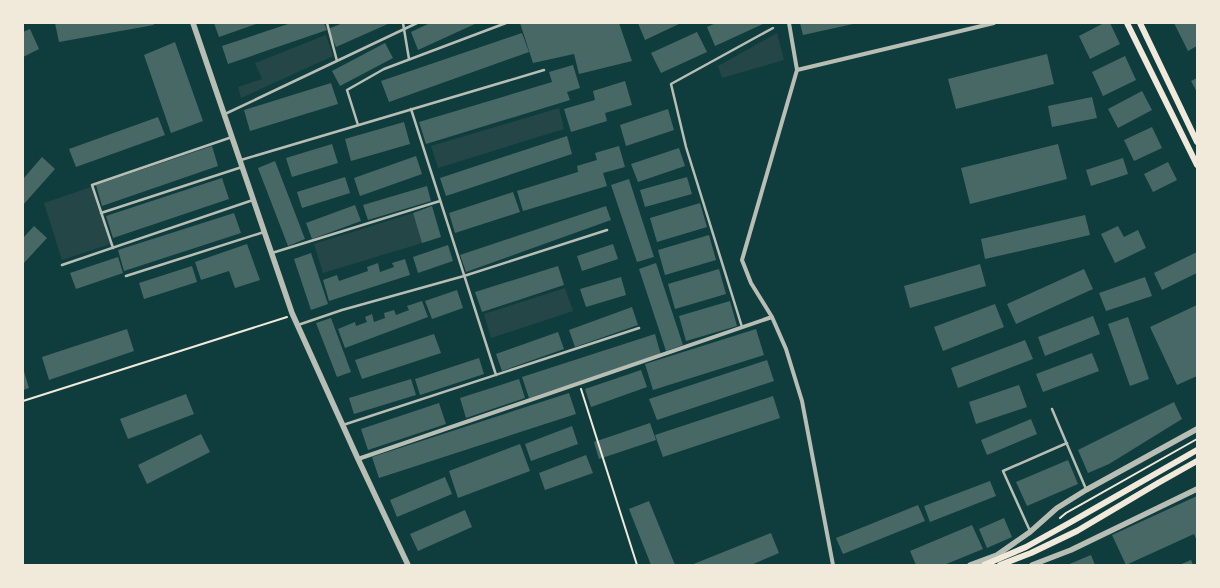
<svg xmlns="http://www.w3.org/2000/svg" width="1220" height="588" viewBox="0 0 1220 588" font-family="'Golos Text',sans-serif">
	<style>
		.green { fill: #244646 }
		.building { fill: #486865 }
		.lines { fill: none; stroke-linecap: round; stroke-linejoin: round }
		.path { stroke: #f1e9da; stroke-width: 2 }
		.service { stroke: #b8beb3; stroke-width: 2.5 }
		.minor { stroke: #b8beb3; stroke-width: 4 }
		.tertiary { stroke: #b8beb3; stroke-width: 5.5 }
		.secondary { stroke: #f1e9da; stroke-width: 6 }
	</style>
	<rect width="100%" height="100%" fill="#0f3d3e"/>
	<path class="green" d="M777 33 784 60 722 78 718 66Z
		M326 35 333 56 241 98 238 87 262 79 255 63Z
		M559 108 564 129 438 168 431 146Z
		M91 187 110 244 62 260 44 203Z
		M413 213 422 243 323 273 314 244Z
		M565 288 573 311 491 338 484 314Z"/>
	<path class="building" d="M55 23H153L154 25 59 42Z
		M214 23H259L219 37Z
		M291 23H324L327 30 228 64 222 46Z
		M343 23H390L336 47 328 29Z
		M430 23H477L418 50 411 32Z
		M520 23H619L632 61 579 74 574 54 533 63Z
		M638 23H681L645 40Z
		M716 23H765L715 46 707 27Z
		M800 23H853V24L803 35Z
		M1104 23H1110L1120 44 1090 59 1079 36Z
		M1174 23H1197V46L1188 51Z
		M30 29 39 49 23 57V32Z
		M697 32 707 52 661 73 651 53Z
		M522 33 529 52 389 102 381 81Z
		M175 42 203 121 171 133 144 55Z
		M385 43 393 58 340 86 332 71Z
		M1047 54 1054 84 956 109 948 79Z
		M1125 56 1136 80 1103 96 1092 72Z
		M573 65 580 88 567 92 570 100 426 144 419 122 552 82 549 72Z
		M1197 78V92L1191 81Z
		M625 81 632 105 605 113 607 121 571 132 564 109 595 100 593 91Z
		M331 83 338 104 250 131 244 110Z
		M1142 91 1152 110 1118 128 1108 109Z
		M1092 97 1097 118 1052 127 1048 106Z
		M668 109 674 130 626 146 620 125Z
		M158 117 165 135 76 167 69 149Z
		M404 122 410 144 351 161 345 139Z
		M1152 127 1162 148 1134 161 1124 140Z
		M567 136 572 154 446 196 440 178Z
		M332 144 338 163 292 177 286 158Z
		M1058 144 1067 179 970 204 961 168Z
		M212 146 218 166 102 206 96 185Z
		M619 146 625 167 603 173 607 186 523 211 517 191 578 172 577 166 597 160 595 153Z
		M679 148 685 166 638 182 631 164Z
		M416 156 422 174 360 196 354 178Z
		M42 157 55 169 23 205V179Z
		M1123 158 1128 174 1091 186 1086 170Z
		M275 161 305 239 288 246 258 168Z
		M1168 162 1177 180 1153 192 1144 174Z
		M345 177 350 193 302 208 297 192Z
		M687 177 692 194 645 207 640 190Z
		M222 178 229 199 113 238 106 216Z
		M629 179 654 257 637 262 611 185Z
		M427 186 431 201 368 220 363 205Z
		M513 192 520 212 455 233 449 213Z
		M700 203 707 227 657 242 650 218Z
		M355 205 361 221 312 239 306 223Z
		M432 206 441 237 422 243 413 213Z
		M606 206 611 220 466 272 460 255Z
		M234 213 241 233 124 271 118 250Z
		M1085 215 1090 235 985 259 981 239Z
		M34 226 47 238 23 264V238Z
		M1118 226 1124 237 1138 230 1146 248 1115 263 1101 234Z
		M709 235 716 260 665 275 658 250Z
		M247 244 260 280 235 288 229 271 201 280 195 262Z
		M613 244 618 259 582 271 577 256Z
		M448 245 453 261 418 273 413 257Z
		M1197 252V273L1162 290 1154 273Z
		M311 253 328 304 311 310 294 259Z
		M118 257 123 273 76 289 70 273Z
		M405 259 410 275 329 301 323 280 337 275 339 281 368 271 367 267 378 263 380 272 394 267 392 263Z
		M656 263 683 345 666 351 639 269Z
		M980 264 986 286 910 308 904 286Z
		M192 266 197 282 144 299 139 283Z
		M558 266 564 285 482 312 475 292Z
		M719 269 726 294 675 309 668 284Z
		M1084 269 1093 289 1016 324 1007 304Z
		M621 277 626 295 586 307 580 289Z
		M1145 277 1152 296 1106 311 1099 293Z
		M457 290 463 308 432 319 425 301Z
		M422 301 428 317 345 348 338 329 355 322 356 326 367 322 365 317 372 314 374 322 385 318 384 313 394 310 396 315 409 310 407 306Z
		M730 301 737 326 686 341 679 316Z
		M995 304 1004 327 943 351 934 327Z
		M1197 305V376L1177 385 1150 327Z
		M632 307 638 325 575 347 569 330Z
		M1093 316 1100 334 1045 356 1038 337Z
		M1128 317 1149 379 1130 386 1108 324Z
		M331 318 351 372 337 377 316 323Z
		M127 329 134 351 49 380 42 357Z
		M756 329 764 355 653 390 645 364Z
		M558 332 564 349 502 371 496 354Z
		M434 334 441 353 362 379 355 360Z
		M655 334 661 355 529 398 522 377Z
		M1025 340 1033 359 958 388 951 368Z
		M1092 353 1099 371 1043 392 1036 374Z
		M479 358 484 374 420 395 415 379Z
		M767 360 774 381 657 420 649 399Z
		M23 368 29 388 23 390Z
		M641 370 647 387 591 407 585 389Z
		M411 379 416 395 354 414 349 398Z
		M519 379 525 398 466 418 460 398Z
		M1019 385 1027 407 976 424 969 402Z
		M569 393 576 414 379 478 372 457Z
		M186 394 194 414 128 439 120 419Z
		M773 396 780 418 663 457 655 435Z
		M1174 402 1182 419 1109 464 1088 473 1078 450Z
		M439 403 446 424 368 450 361 429Z
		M1031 419 1037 434 987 455 981 440Z
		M650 423 656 440 599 459 594 442Z
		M572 426 578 444 531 461 525 444Z
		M201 434 210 452 147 484 138 465Z
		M520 444 530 471 458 498 449 471Z
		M586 455 593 473 545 490 539 473Z
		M1068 460 1078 484 1027 506 1016 482Z
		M445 477 452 494 397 517 390 500Z
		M990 481 996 496 930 522 924 506Z
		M1197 496V541L1194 534 1126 565 1112 535Z
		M649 501 675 565H651L629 509Z
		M918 505 925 521 843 554 836 538Z
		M465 510 472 527 418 551 410 534Z
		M1004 518 1012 537 987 548 979 529Z
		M972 525 983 549 944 565H916L910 551Z
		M771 533 779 553 751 565H691Z
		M1091 555 1095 565H1067Z
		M1191 560 1193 565H1179Z"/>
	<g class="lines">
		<path class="path" d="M581 389 637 565
			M23 401 287 317
			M1060 518 1066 513 1197 439"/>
		<path class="service" d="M327 23 337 61
			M403 23 409 59
			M411 109 496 375
			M225 114 417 23
			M358 125 347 90 384 69 506 23
			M241 160 544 70
			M101 213 242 167
			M113 248 92 185 232 137
			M272 253 440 201
			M62 265 253 200
			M126 276 264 232
			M298 325 342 310 464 276 607 230
			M742 327 686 147 671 84 773 28
			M1052 409 1086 489
			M343 425 639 328
			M1030 531 1003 471 1067 443"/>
		<path class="minor" d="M789 23 797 70
			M358 459 772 317
			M833 565 802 401 786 349 772 317 751 283 742 260 797 70 994 23"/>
		<path class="tertiary" d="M193 23 292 313 358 459 408 565
			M970 565 997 555 1030 532 1057 508 1086 490 1197 429
			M1032 565 1071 550 1197 489"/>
		<path class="secondary" d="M1127 23 1197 165
			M1140 23 1197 142
			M984 565 1026 547 1071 522 1197 450
			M1000 565 1031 553 1077 531 1158 483 1197 461"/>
	</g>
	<rect width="1220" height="588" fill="none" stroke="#f1e9da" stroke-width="48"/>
</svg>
